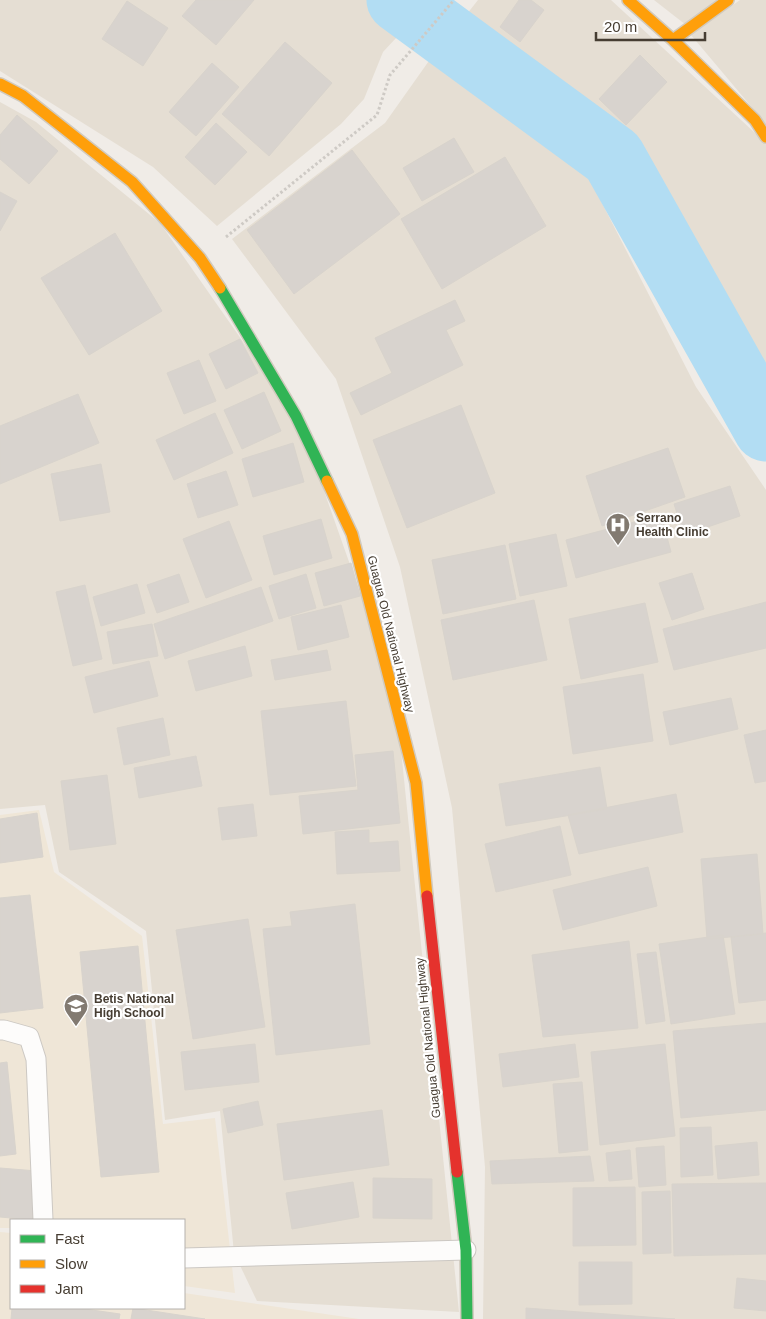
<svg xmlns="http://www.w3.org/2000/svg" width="766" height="1319" viewBox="0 0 766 1319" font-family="Helvetica,sans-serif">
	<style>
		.residential { fill: #e5ded3 }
		.education { fill: #efe6d7 }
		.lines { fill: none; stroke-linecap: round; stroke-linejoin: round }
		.river { stroke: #b2ddf3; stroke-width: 65 }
		.building { fill: #d8d3ce; stroke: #d8d3cc }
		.lane-casing { stroke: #ccc8c3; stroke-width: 21 }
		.fast-casing { stroke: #d1cabe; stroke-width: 14 }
		.slow-casing { stroke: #d1cabe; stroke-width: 14 }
		.jam-casing { stroke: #d1cabe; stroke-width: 14 }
		.path { stroke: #cecac5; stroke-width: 3; stroke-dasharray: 2.5 2.5; stroke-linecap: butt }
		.lane { stroke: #fdfcfb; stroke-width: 19 }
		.fast { stroke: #30b455; stroke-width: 11 }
		.slow { stroke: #ff9f0a; stroke-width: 11 }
		.jam { stroke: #e5322d; stroke-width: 11 }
		.labels { text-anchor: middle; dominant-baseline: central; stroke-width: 4.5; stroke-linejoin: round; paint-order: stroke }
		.poi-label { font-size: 12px; font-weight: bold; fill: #463d32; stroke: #fff; text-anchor: start }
		.street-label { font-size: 12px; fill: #463d32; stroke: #fff }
	</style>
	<rect width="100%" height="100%" fill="#f0ece7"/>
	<path class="residential" d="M0 0H379L410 23 383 52 364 99 341 124 217 226 153 167 0 71Z
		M478 0H611L766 143V405L620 161 459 24Z
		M654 0H718L686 25Z
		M740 0H766V124L691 35Z
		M431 58 579 158 696 387 766 490V1319H483L485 1167 452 808 400 567 336 379 232 239 385 123Z
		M0 102 36 122 160 223 300 423 395 692 459 1312 257 1301 234 1253 220 1111 165 1120 146 931 59 872 45 805 0 809Z"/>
	<path class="education" d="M39 810 54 872 142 936 163 1124 215 1118 235 1293 184 1286V1220H11V1228H0V815Z
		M0 1232 11 1233V1308H184V1293L359 1319H0Z"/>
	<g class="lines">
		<path class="river" d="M399 0 613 157 766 429"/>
	</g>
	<path class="building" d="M196 0H254L216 45 182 16Z
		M519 0H531L544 10 520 42 500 27Z
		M127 1 168 28 143 66 102 39Z
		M285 42 332 83 269 156 222 114Z
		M640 55 667 82 626 125 599 99Z
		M212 63 239 87 196 136 169 112Z
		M17 115 58 151 29 184 0 159V135Z
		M216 123 247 152 215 185 185 157Z
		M454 138 474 172 422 201 403 168Z
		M352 150 400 214 294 294 247 230Z
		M505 157 546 226 442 289 401 219Z
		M0 192 17 201 0 231Z
		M115 233 162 311 89 355 41 278Z
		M455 300 465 321 446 330 463 365 361 415 350 393 392 373 375 338Z
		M240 339 258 373 226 389 209 354Z
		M199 360 216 401 184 414 167 373Z
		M264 392 281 431 242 449 224 410Z
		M78 394 99 443 0 484V426Z
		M461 405 495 493 407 528 373 440Z
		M215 413 233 453 174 480 156 440Z
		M293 443 304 482 253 497 242 459Z
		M668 448 685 497 602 526 586 476Z
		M101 464 110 512 60 521 51 474Z
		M226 471 238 505 198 518 187 484Z
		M730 486 740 516 684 535 674 504Z
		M661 515 671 552 576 578 566 540Z
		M321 519 332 558 274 575 263 536Z
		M229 521 252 580 206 598 183 539Z
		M556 534 567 586 520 596 509 544Z
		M505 545 516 599 443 614 432 560Z
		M351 563 360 596 324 606 315 573Z
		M692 573 704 609 672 620 659 583Z
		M179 574 189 602 157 613 147 585Z
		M306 574 316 608 279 619 269 586Z
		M137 584 145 613 101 626 93 597Z
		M85 585 102 659 73 666 56 592Z
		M261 587 273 621 165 659 154 624Z
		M534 600 547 660 453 680 441 620Z
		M766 602V648L674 670 663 629Z
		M645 603 658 662 581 679 569 619Z
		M341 605 349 637 298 650 291 617Z
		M152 624 158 656 113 664 107 632Z
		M245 646 252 676 196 691 188 661Z
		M327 650 331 670 275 680 271 660Z
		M149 661 158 696 94 713 85 677Z
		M643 674 653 741 573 754 563 687Z
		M731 698 738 729 670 745 663 712Z
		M346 701 356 786 270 795 261 711Z
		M163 718 170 755 124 765 117 728Z
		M766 730V781L755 783 744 735Z
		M393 751 400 823 303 834 299 796 358 790 355 755Z
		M196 756 202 786 139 798 134 768Z
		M600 767 607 809 506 826 499 784Z
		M107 775 116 844 70 850 61 781Z
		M676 794 683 832 579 854 568 815Z
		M253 804 257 836 222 840 218 808Z
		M37 813 43 857 0 863V819Z
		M560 826 571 875 496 892 485 844Z
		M369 830V843L398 841 400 871 337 874 335 832Z
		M757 854 763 934 707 939 701 859Z
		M648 867 657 906 563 930 553 890Z
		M30 895 43 1008 0 1013V898Z
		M355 904 370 1044 276 1055 263 929 292 926 290 912Z
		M248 919 265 1027 193 1039 176 930Z
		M766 933V1000L739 1003 731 937Z
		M723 935 735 1014 671 1024 659 944Z
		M629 941 638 1028 543 1037 532 955Z
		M138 946 159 1172 101 1177 80 952Z
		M656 952 665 1021 646 1024 637 954Z
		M766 1023V1110L681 1118 673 1031Z
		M255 1044 259 1082 185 1090 181 1052Z
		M575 1044 579 1077 503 1087 499 1054Z
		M665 1044 675 1136 600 1145 591 1052Z
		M7 1062 16 1154 0 1156V1063Z
		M582 1082 588 1150 559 1153 553 1084Z
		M258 1101 263 1125 228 1133 223 1109Z
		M382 1110 389 1165 284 1180 277 1124Z
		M711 1127 713 1175 681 1177 680 1128Z
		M757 1142 759 1175 718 1179 715 1146Z
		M664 1146 666 1185 639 1187 636 1148Z
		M630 1150 632 1179 609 1181 606 1153Z
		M590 1156 594 1181 492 1184 490 1161Z
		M0 1168 37 1171 33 1220 0 1217Z
		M373 1178 432 1179V1219L373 1218Z
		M353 1182 359 1217 292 1229 286 1193Z
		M766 1183V1254L674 1256 672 1184Z
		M635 1187 636 1245 573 1246V1188Z
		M670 1191 671 1253 643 1254 642 1192Z
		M579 1262H632V1304L579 1305Z
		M737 1278 766 1281V1311L734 1308Z
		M12 1308H78L120 1314 119 1319H11Z
		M133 1308 205 1319H131Z
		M526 1308 675 1319H526Z"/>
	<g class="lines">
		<defs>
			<path id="lane" d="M0 1030H4L29 1037 36 1059 43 1220
				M184 1258 466 1250"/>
			<path id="fast" d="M220 288 296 416 327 481
				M457 1172 466 1250 467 1319"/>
			<path id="slow" d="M628 0 673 40 755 120 766 137
				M673 40 728 0
				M0 84 23 96 132 182 200 258 220 288
				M327 481 352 534 416 783 427 896"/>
			<path id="jam" d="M427 896 457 1172"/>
		</defs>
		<use href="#lane" class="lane-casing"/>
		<use href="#fast" class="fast-casing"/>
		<use href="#slow" class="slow-casing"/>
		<use href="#jam" class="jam-casing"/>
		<path class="path" d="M226 237 377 115 390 75 454 0"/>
		<use href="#lane" class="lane"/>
		<use href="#fast" class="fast"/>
		<use href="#slow" class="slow"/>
		<use href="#jam" class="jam"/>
	</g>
	<defs>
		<symbol id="hospital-pin" viewBox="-11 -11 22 30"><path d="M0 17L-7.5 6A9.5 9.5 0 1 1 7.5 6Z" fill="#827a71" stroke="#fff"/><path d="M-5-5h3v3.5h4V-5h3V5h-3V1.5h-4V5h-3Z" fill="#fff"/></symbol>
		<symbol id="school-pin" viewBox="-11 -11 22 30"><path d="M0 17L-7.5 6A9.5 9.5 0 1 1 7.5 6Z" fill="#827a71" stroke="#fff"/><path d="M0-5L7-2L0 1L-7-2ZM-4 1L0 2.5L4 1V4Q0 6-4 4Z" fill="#fff"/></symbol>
	</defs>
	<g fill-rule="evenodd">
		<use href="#hospital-pin" x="604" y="511" width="28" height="38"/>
		<use href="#school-pin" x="62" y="992" width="28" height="38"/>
	</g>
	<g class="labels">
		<g class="poi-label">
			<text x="636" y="518">Serrano<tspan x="636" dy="14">Health Clinic</tspan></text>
			<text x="94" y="999">Betis National<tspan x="94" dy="14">High School</tspan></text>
		</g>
		<g class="street-label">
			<text transform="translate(391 634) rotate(76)">Guagua Old National Highway</text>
			<text transform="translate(428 1038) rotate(-96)">Guagua Old National Highway</text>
		</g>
	</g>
	<rect x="10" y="1219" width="175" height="90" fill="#ffffff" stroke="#b5b1ad"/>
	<rect x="20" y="1235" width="25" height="8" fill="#30b455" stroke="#b5b1ad"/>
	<text x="55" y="1244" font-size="15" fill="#463d32">Fast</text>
	<rect x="20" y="1260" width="25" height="8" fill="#ff9f0a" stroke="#b5b1ad"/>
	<text x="55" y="1269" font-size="15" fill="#463d32">Slow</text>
	<rect x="20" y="1285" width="25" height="8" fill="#e5322d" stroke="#b5b1ad"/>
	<text x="55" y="1294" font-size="15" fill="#463d32">Jam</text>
	<path d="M596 32v8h109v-8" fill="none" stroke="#463d32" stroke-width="2.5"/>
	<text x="604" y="32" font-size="15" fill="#463d32" stroke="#ffffff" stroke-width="4" paint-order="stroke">20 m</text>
</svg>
